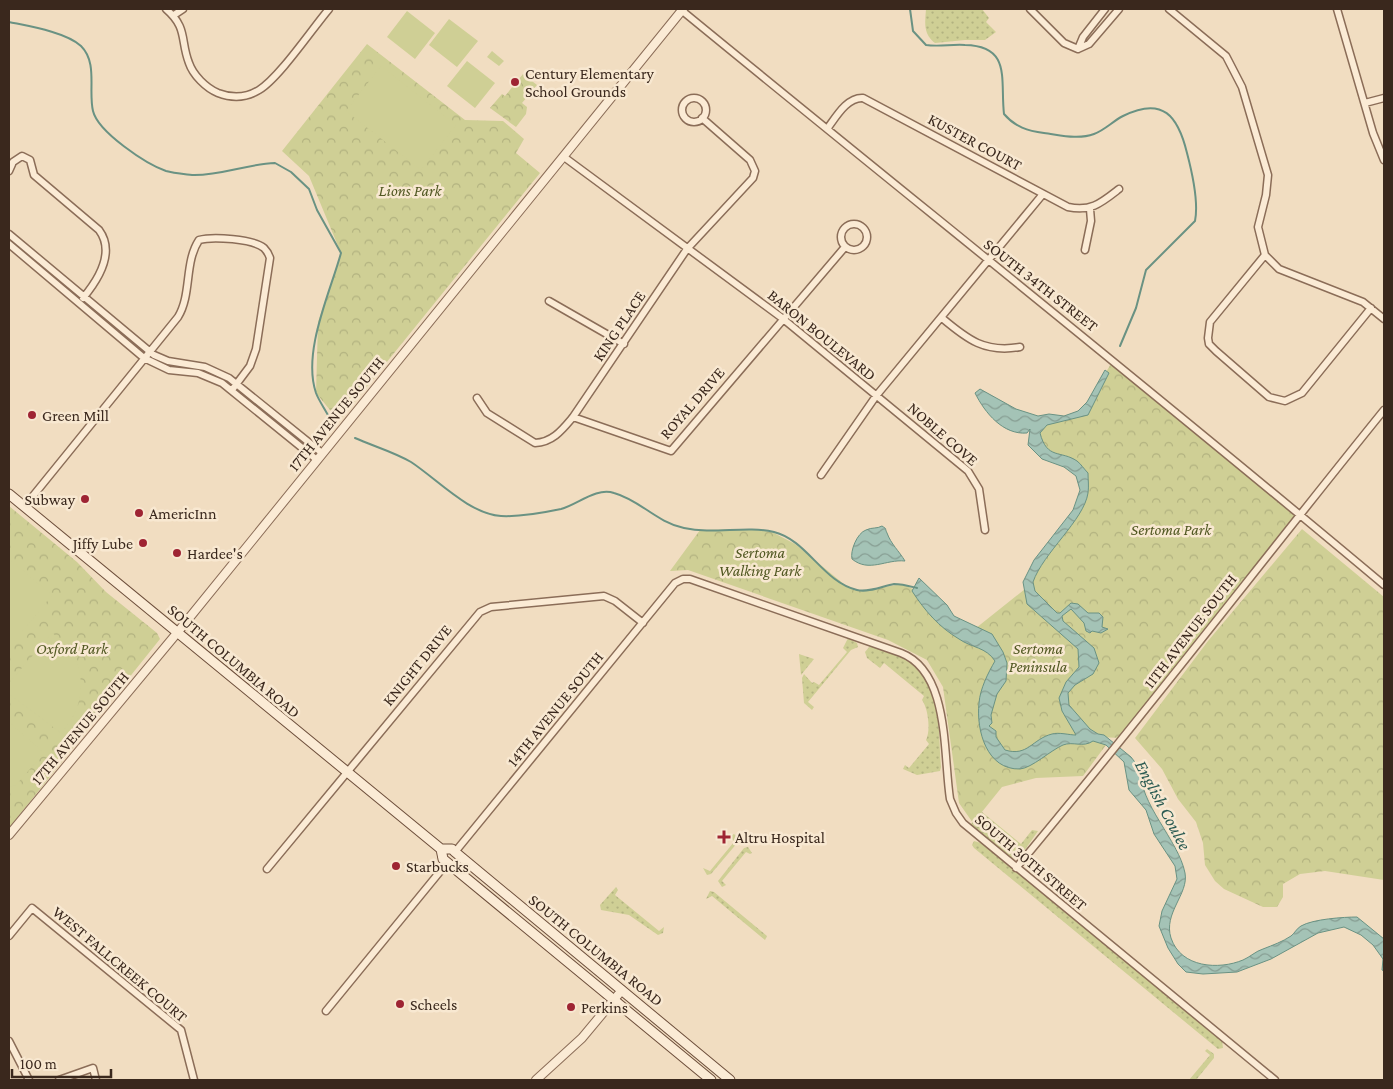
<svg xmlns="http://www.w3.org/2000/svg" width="1393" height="1089" viewBox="0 0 1393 1089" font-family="'Crimson Pro',serif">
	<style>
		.grass { fill: url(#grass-dots) }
		.park { fill: url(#park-crowns) }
		.pitch { fill: #cfcf95 }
		.water { fill: url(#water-waves); stroke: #6a9283 }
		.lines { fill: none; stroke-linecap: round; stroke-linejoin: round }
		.stream { stroke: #6a9283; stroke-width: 2 }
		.minor-casing { stroke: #8b6d58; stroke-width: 9 }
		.tertiary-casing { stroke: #8b6d58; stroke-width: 10 }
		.secondary-casing { stroke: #6d4e3b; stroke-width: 11 }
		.minor { stroke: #fbebd5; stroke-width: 6 }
		.tertiary { stroke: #fbebd5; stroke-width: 8 }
		.secondary { stroke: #fbebd5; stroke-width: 9 }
		.poi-dot { fill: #9e2433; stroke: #f8e8d1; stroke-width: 2 }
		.labels { text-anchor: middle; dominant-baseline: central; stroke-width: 5; stroke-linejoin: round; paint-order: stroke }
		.poi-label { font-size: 16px; fill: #3a281d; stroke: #f8e8d1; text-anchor: start }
		.street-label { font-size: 16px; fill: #3a281d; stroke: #f8e8d1 }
		.park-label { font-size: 16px; font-style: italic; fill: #515822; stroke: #f8e8d1 }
		.water-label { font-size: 18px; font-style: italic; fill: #2b5b52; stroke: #f8e8d1 }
	</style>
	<defs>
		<pattern id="grass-dots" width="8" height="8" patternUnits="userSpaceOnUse" patternTransform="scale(1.25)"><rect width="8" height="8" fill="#cfcf95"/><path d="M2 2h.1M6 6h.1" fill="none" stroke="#b2b280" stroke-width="1.8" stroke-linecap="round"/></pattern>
		<pattern id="park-crowns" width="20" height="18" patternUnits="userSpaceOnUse" patternTransform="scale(1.25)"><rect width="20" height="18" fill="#cfcf95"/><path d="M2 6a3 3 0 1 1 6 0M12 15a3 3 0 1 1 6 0" fill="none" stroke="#b2b280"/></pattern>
		<pattern id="water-waves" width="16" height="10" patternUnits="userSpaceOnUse" patternTransform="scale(1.25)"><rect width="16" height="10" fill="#a4c3b6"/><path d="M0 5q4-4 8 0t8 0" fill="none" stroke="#879e93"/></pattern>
	</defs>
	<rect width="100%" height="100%" fill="#f1ddc1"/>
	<path class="grass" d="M926 9H982L989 18 986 22 996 32 985 40H965L935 43C923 34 925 23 926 9Z
		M848 638 857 643 858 647 851 650 808 702 814 707 812 710 804 703 802 678 804 674 812 683 814 682 819 685 847 652 843 648Z
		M870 646C884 651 901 655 913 664 943 687 938 734 941 767L940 771 917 775 903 769 905 765 909 768 929 744 926 740C931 730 928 708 922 700L924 696 884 663 880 668 867 658 865 652Z
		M799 654 814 659 801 675Z
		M982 812 1021 844 1032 830 1038 831 1022 854 1012 859 970 825Z
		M734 834 738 838V842L711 874 707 875 703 868 710 871 734 842 730 836Z
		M974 841 981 843 1222 1040 1223 1048 1218 1049 974 848 972 845Z
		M748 847 752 853 750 854 746 852 722 881 726 885 722 887 718 881 744 848Z
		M616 887 618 890 615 895 659 931 664 927 663 933 658 935 629 915 601 910 600 905Z
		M710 891 714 892 767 936 765 940 712 896 706 899Z
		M1207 1049 1214 1054V1058L1196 1080H1189L1210 1055 1205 1051Z"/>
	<path class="park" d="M367 44 465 120 503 121 524 139 516 153 540 173 339 421 316 393 318 322 341 253 309 176 282 151Z
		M523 74 537 85 522 103 527 107 526 114 516 127 490 108 502 94 505 96Z
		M1112 362 1300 514 1124 738 1093 737 1106 745 1083 776 1036 778 1002 787 973 823 959 803 943 687 927 660 888 640 688 570 670 571 700 530 756 529 772 532 795 544 845 585 859 591 903 584 936 601 966 636 1025 589 1078 512 1083 476 1033 445 1035 424 1070 418 1086 406Z
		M9 506 77 562 106 592 157 633 160 639 9 828Z
		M1302 529 1384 597V880L1325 871 1300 874 1283 884V897L1277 907H1263L1224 889 1215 881 1205 865 1203 843 1196 822 1178 799 1162 769 1135 738 1208 641Z"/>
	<path class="pitch" d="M407 11 435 33 415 59 387 37Z
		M449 19 478 41 457 67 429 45Z
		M492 51 504 61 499 66 487 57Z
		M467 61 495 83 475 108 447 86Z
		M381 66 456 125 421 170 346 111Z
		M9 559 52 595 9 648Z
		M52 633C88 658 90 702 61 733L9 694V683Z
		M9 722 44 753 16 785 9 787Z"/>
	<path class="water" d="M1105 370 1109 373 1088 415 1047 425 1040 433C1047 460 1061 450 1077 461 1081 464 1084 469 1088 473 1088 480 1089 486 1088 493 1084 520 1043 553 1033 582L1035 591 1057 613H1060L1071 603 1078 604 1088 613H1099L1103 617 1102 627 1108 629 1101 633 1092 631 1090 633 1086 631 1084 623 1071 609 1062 616 1063 621 1094 648 1099 663 1093 674 1075 685 1068 693 1069 705 1090 729 1098 734 1104 735 1131 757 1141 770C1138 802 1179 841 1185 873 1189 894 1163 913 1171 938 1181 968 1219 970 1243 960 1250 957 1256 951 1263 949 1273 945 1282 942 1291 936 1294 934 1297 928 1301 926 1313 919 1344 917 1357 917L1384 939V971L1382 970 1383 959 1373 945 1361 935 1344 927 1318 933 1271 959 1237 972 1203 974 1186 972 1178 964 1168 948 1159 926 1162 911 1177 879 1175 866 1154 834 1146 810 1129 790 1124 762 1106 745 1093 741C1083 748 1073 741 1063 745 1051 750 1032 768 1020 769 987 770 976 731 979 703 980 689 988 673 995 661 986 647 972 648 959 639 939 627 925 611 912 591L919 578 947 605 954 616 992 634 1003 652 1007 663 1006 681 997 694 991 715 992 723 989 726 996 731V737L1005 750C1028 757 1032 739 1052 734 1059 732 1069 735 1076 735L1062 711 1059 698 1066 682 1079 667 1078 649 1027 604 1023 582 1034 560 1073 510 1080 490 1076 476 1064 467 1042 459 1028 445 1030 429 1027 433C1003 435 985 413 975 393L980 389 1016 409 1038 416 1049 414 1064 416 1078 411 1087 402Z
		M882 526C888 530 884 527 887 533 891 544 899 551 905 561 886 559 869 573 852 559 850 551 857 533 866 530 872 527 877 529 882 526Z"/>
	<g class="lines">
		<path class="stream" d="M910 9 913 31 926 45C939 47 952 44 965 45 1012 46 1000 80 1004 114 1015 127 1028 131 1044 133 1060 135 1078 140 1094 134 1105 130 1113 121 1123 116 1163 96 1178 116 1187 153 1192 172 1199 201 1195 221L1146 270 1136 308 1120 346
			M9 22C28 26 66 32 81 46 98 63 88 90 93 111 98 132 146 164 166 171 173 173 184 174 192 175 220 176 247 164 275 163L291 172 309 189 317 210 341 253C330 293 302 352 316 393 319 401 325 409 329 417
			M355 438C373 446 394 452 411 462 437 479 469 514 501 516 520 517 542 513 561 509 577 505 596 487 614 493 640 500 656 522 684 528 714 535 745 525 774 532 807 540 823 582 857 590 868 593 883 586 894 584 902 584 909 586 917 588"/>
		<defs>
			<path id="minor" d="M166 9C188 28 180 40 189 63 193 75 206 88 218 93 231 98 246 98 259 90 279 78 312 29 329 9
				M680 9C914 201 1152 390 1384 585
				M1030 9 1064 43 1078 49
				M1169 9 1226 56 1242 87 1268 175 1266 195 1258 227 1265 255 1279 269 1363 302 1384 319
				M1337 9 1373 133 1384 160
				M174 15 183 9
				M1078 49 1089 44 1119 9
				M1078 49 1083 37 1105 9
				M682 110a12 12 0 1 1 24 0a12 12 0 1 1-24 0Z
				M1365 103 1384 98
				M827 129C836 117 847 97 863 98L1068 207C1091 212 1101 203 1119 189
				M564 157 782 318 968 471 979 489 985 530
				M9 171 13 162 22 156 30 160 34 175 99 230C116 253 98 280 83 298
				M841 237a13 13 0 1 1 26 0a13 13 0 1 1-26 0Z
				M9 234 154 355 168 361 205 367 229 378 322 453
				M9 244 144 358 169 370 198 373 222 383 317 460
				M1085 250 1091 221 1090 209
				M1265 255 1210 322 1208 338 1209 344 1216 351 1269 397 1285 401 1302 393 1371 308
				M549 301 624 344
				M942 318C968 340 985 353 1020 347
				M477 398 487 413 535 443C553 442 562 430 573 417L687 249 753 178 755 171 750 160 702 118
				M573 417 671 451 845 247
				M821 475 876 396 1043 194
				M24 507 178 317C192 294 184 263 199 240 213 236 253 239 264 248 267 251 269 255 270 258L256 349 250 366 232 390
				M455 852 675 583 683 579H690L901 653C950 672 943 754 950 799L956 813 963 823 1275 1080
				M1016 868C1142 718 1261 562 1384 410
				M267 869 480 612 491 607 604 596 615 601 643 623
				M9 936 32 908 181 1030 194 1080
				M326 1011 447 863
				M9 1041 29 1080
				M59 1080 93 1068 96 1080"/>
			<path id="tertiary" d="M9 835 177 633 683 9
				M536 1080 582 1038 622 990"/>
			<path id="secondary" d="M9 494 441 849H452L455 852 730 1080
				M441 849 443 859 711 1080"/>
		</defs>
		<use href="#minor" class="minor-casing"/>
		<use href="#tertiary" class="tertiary-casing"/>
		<use href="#secondary" class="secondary-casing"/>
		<use href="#minor" class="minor"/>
		<use href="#tertiary" class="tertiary"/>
		<use href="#secondary" class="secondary"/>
	</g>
	<g class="poi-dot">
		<circle cx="515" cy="82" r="5"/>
		<circle cx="32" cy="415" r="5"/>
		<circle cx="85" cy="499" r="5"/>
		<circle cx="139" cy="513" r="5"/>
		<circle cx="143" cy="543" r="5"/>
		<circle cx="177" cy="553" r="5"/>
		<path d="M721.5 829.5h5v5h5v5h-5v5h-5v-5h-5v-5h5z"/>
		<circle cx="396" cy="866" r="5"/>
		<circle cx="400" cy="1004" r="5"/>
		<circle cx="571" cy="1007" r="5"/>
	</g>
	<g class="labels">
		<g class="poi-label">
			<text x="525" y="73">Century Elementary<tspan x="525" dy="18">School Grounds</tspan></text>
			<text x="42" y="415">Green Mill</text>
			<text x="75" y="499" text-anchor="end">Subway</text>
			<text x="149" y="513">AmericInn</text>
			<text x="133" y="543" text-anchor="end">Jiffy Lube</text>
			<text x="187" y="553">Hardee's</text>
			<text x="735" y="837">Altru Hospital</text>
			<text x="406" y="866">Starbucks</text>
			<text x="410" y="1004">Scheels</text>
			<text x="581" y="1007">Perkins</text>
		</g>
		<g class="street-label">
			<text transform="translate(975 142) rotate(28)">KUSTER COURT</text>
			<text transform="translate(1041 285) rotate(38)">SOUTH 34TH STREET</text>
			<text transform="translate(619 326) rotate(-56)">KING PLACE</text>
			<text transform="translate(822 335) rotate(39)">BARON BOULEVARD</text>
			<text transform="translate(692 403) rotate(-49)">ROYAL DRIVE</text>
			<text transform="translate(336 414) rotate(-51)">17TH AVENUE SOUTH</text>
			<text transform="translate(943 434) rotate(41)">NOBLE COVE</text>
			<text transform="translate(1190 631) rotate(-52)">11TH AVENUE SOUTH</text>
			<text transform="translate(234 661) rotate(40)">SOUTH COLUMBIA ROAD</text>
			<text transform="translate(417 665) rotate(-51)">KNIGHT DRIVE</text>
			<text transform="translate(555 709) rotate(-51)">14TH AVENUE SOUTH</text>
			<text transform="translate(80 728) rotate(-50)">17TH AVENUE SOUTH</text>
			<text transform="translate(1031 862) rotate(40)">SOUTH 30TH STREET</text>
			<text transform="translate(596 950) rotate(39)">SOUTH COLUMBIA ROAD</text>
			<text transform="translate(120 964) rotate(40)">WEST FALLCREEK COURT</text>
		</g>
		<g class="park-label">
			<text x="410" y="190">Lions Park</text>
			<text x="1171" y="529">Sertoma Park</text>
			<text x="760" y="552">Sertoma<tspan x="760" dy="18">Walking Park</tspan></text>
			<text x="72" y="648">Oxford Park</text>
			<text x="1038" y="648">Sertoma<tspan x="1038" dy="18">Peninsula</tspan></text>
		</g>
		<g class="water-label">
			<text transform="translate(1163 805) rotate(62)">English Coulee</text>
		</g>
	</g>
	<rect width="1393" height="1089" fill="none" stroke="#3a281d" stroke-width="20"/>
	<path d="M12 1069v8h99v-8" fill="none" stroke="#3a281d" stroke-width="2.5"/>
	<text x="20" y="1069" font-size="15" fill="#3a281d" stroke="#f8e8d1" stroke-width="4" paint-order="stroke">100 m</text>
</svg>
